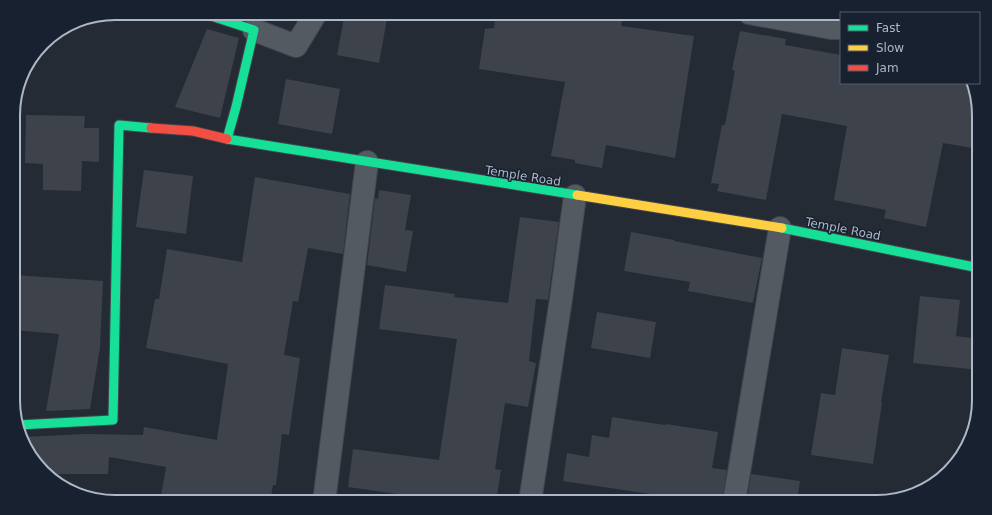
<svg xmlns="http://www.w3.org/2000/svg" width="992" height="515" viewBox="0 0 992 515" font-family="'DejaVu Sans',sans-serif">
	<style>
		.building { fill: #3d424b }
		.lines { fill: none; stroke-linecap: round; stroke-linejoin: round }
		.street-casing { stroke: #41464d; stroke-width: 24 }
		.fast-casing { stroke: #41464d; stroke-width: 11 }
		.slow-casing { stroke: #41464d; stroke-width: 11 }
		.jam-casing { stroke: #41464d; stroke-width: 11 }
		.street { stroke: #545a62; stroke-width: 22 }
		.fast { stroke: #16e098; stroke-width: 9 }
		.slow { stroke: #ffcf43; stroke-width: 9 }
		.jam { stroke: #f24e42; stroke-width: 9 }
		.labels { text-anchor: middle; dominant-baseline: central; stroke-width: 3; stroke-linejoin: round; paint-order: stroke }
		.street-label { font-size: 12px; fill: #adb7c7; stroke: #18212f }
		.rim { fill: none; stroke: #adb7c7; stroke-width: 2 }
	</style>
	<rect width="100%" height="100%" fill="#252b35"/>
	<path class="building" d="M345 13H388L379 63 337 55Z
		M496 13H575L622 21 621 26 694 36 675 158 606 145 602 168 575 163V160L551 156 565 82 479 69 485 29 494 28Z
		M207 29 239 38 220 118 175 107Z
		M740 31 786 39 785 45 841 55V83H971L978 102V149L943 143 926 227 884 218 886 210 834 200 847 126 782 114 766 200 717 191 719 184 711 183 722 125H725L735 71 732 70Z
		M286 79 340 89 332 134 278 124Z
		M26 115 85 116 84 128H99V162L82 161 81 191 43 190V164L25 163Z
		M144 170 193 176 186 234 136 227Z
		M255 177 350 194 343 254 308 248 298 302 293 301 284 355 300 358 289 435 282 434 276 485H273L270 502H160L166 467 109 457 108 474H49L30 457 23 437 86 434 143 435 144 427 217 440 228 364 146 348 155 299H159L167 249 242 262Z
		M379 190 411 195 405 230 413 231 406 272 367 265 375 198 378 199Z
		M520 217 559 222 548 300 536 299 529 361 536 363 528 407 505 403 495 469 501 470 496 502H438L439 500 348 487 353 449 439 460 457 339 379 329 385 285 455 294 454 297 508 303Z
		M631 232 674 240V241L762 258 753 303 688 291 690 282 624 271Z
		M14 275 103 281 100 347 90 409 46 411 59 334 14 330Z
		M920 296 960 300 956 336 979 339V370L913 363Z
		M597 312 656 322 650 358 591 348Z
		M842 348 889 355 881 402 882 403 873 464 811 455 821 393 835 395Z
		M612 417 665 425 666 424 718 432 712 468 727 470 722 502H656L657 495 563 481 567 453 589 457 592 435 609 438Z
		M751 474 800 481 797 502H747Z"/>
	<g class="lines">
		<defs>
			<path id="street" d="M749 13 831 28H841
				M254 30 296 46 316 13
				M324 502 367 162
				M530 502 561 299 575 196
				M734 502 780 228"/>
			<path id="fast" d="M202 13 254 30 236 107 227 139 577 195
				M782 228 979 268
				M18 425 113 420 119 125 151 128"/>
			<path id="slow" d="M577 195 782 228"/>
			<path id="jam" d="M151 128 193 131 227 139"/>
		</defs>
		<use href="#street" class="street-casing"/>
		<use href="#fast" class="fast-casing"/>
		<use href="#slow" class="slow-casing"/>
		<use href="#jam" class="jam-casing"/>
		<use href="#street" class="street"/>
		<use href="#fast" class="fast"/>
		<use href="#slow" class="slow"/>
		<use href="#jam" class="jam"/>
	</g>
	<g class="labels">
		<g class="street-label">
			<text transform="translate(523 176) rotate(9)">Temple Road</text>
			<text transform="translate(843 229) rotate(11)">Temple Road</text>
		</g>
	</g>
	<path d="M0 0H992V515H0ZM115 20H877A95 95 0 0 1 972 115V400A95 95 0 0 1 877 495H115A95 95 0 0 1 20 400V115A95 95 0 0 1 115 20Z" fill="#18212f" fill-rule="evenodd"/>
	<path class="rim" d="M115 20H877A95 95 0 0 1 972 115V400A95 95 0 0 1 877 495H115A95 95 0 0 1 20 400V115A95 95 0 0 1 115 20Z"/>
	<rect x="840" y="12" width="140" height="72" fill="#18212f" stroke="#545d6c"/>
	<rect x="848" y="25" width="20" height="6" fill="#16e098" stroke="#545d6c"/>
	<text x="876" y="32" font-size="12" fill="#adb7c7">Fast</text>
	<rect x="848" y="45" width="20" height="6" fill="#ffcf43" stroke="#545d6c"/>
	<text x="876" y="52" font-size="12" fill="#adb7c7">Slow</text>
	<rect x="848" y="65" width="20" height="6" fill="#f24e42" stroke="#545d6c"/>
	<text x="876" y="72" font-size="12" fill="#adb7c7">Jam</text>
</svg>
